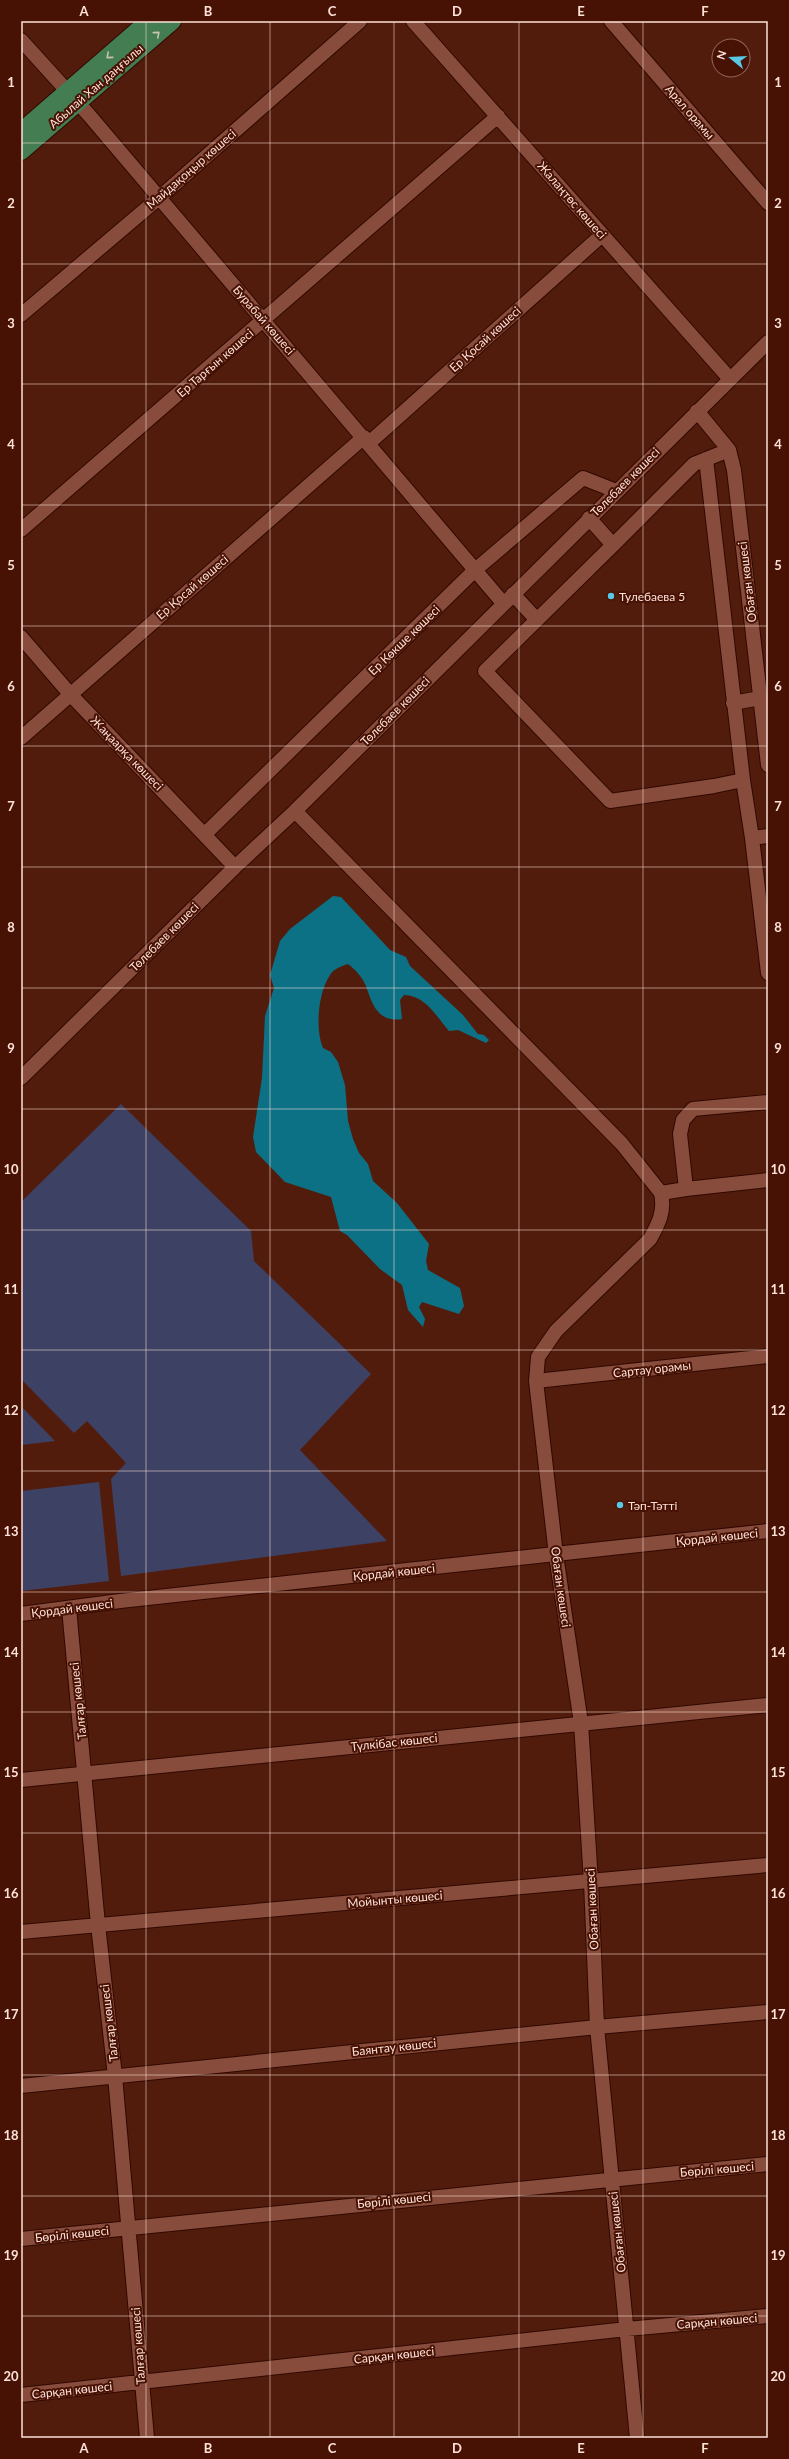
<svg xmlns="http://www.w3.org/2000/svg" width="789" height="2459" viewBox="0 0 789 2459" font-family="Lato,sans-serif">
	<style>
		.green { fill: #3d4264 }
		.water { fill: #0d7186 }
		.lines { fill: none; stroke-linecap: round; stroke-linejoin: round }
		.minor-casing { stroke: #300801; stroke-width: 16 }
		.major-casing { stroke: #300801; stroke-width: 20 }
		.minor { stroke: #874c3c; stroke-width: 14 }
		.major { stroke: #457d52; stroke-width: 18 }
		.oneway { stroke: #c6c3b0 }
		.grid { fill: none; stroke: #fee1d9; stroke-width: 1; stroke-opacity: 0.55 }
		.poi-dot { fill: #58c8e4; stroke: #471103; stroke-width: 1.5 }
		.labels { text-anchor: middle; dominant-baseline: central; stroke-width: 4; stroke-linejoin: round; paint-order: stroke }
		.street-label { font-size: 12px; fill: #fee1d9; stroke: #471103 }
		.poi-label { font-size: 12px; fill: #fee1d9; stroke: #471103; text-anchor: start }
		.neatline { fill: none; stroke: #fee1d9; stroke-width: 1.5 }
		.grid-label { font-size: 13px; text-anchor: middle; font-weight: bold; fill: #fee1d9 }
	</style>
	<rect width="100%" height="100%" fill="#521c0d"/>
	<path class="green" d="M121 1104 251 1231 254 1261 371 1374 300 1450 387 1541 121 1576 111 1479 126 1463 87 1421 74 1433 21 1379V1202Z
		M21 1406 55 1441 21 1445Z
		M99 1482 109 1581 21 1591V1491Z"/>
	<path class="water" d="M333 896 341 897 390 950 406 957 410 966 463 1015 478 1034 484 1035 489 1040 486 1043 458 1030 449 1031C437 1017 425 995 404 995L400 1000 402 1019C378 1023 372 1004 366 986 362 977 356 970 348 964 342 966 333 969 330 975 318 993 315 1029 323 1048L331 1052 338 1062 345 1085 348 1121 353 1139 359 1153 368 1164 373 1181 397 1203 429 1244 426 1261 428 1270 460 1288 464 1306 459 1314 422 1302 419 1307 425 1319 423 1327 408 1310 402 1285 380 1269 347 1235 340 1231 331 1197 285 1182 256 1152 253 1137 262 1078 265 1016 274 988 270 975 280 941 290 929Z"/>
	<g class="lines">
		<defs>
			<path id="minor" d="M413 21 730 379
				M611 21 768 203
				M21 40 89 115 503 603
				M21 315 160 197 360 21
				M697 411 729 450 734 470 768 765
				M369 443 602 235
				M589 518 613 545 485 671 610 801 714 786 743 780 706 459
				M21 530 498 116
				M613 545 694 464 729 450
				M513 594 537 620
				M21 637 70 694 235 867
				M733 703 760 698
				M21 738 364 437
				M743 780 752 838 768 836
				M295 811 622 1144 661 1193
				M205 834 475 570 583 478 616 491
				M752 838 768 973
				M21 1078 235 867 295 811 768 342
				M686 1189 768 1180
				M536 1381 768 1356
				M69 1608 98 1925 115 2076 147 2438
				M21 1614 120 1601 768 1531
				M21 1780 768 1705
				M21 1932 768 1865
				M21 2086 597 2027 768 2012
				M21 2239 768 2164
				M21 2395 627 2329 768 2316
				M637 2438 597 2027 591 1882 581 1723 556 1555 536 1381 538 1357 556 1331 650 1239C659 1223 665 1211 661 1193L686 1189 680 1134 683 1120 693 1109 768 1102"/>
			<path id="major" d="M21 132 149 21
				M21 151 172 21"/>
		</defs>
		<use href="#minor" class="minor-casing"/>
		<use href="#major" class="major-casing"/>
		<use href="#minor" class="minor"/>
		<use href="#major" class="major"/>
	</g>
	<defs><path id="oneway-chevron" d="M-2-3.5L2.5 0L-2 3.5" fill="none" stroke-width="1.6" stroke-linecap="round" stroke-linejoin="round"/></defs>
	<g class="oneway">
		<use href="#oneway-chevron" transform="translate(157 34) rotate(-41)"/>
		<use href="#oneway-chevron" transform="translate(109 56) rotate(139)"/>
	</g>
	<path class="grid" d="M146 21V2438M270 21V2438M394 21V2438M519 21V2438M643 21V2438M21 143H768M21 264H768M21 384H768M21 505H768M21 626H768M21 746H768M21 867H768M21 988H768M21 1109H768M21 1230H768M21 1350H768M21 1471H768M21 1592H768M21 1712H768M21 1833H768M21 1954H768M21 2075H768M21 2196H768M21 2316H768"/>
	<g class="poi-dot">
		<circle cx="611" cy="596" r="4"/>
		<circle cx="620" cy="1505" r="4"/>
	</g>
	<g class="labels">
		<g class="street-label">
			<text transform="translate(96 86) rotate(-41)">Абылай Хан даңғылы</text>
			<text transform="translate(690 112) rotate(49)">Арал орамы</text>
			<text transform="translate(191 169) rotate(-41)">Майдақоңыр көшесі</text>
			<text transform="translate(572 200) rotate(49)">Жалаңтөс көшесі</text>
			<text transform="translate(264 320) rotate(49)">Бурабай көшесі</text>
			<text transform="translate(485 339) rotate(-42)">Ер Қосай көшесі</text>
			<text transform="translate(215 363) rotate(-41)">Ер Тарғын көшесі</text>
			<text transform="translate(625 482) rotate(-45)">Төлебаев көшесі</text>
			<text transform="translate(747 582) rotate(-97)">Обаған көшесі</text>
			<text transform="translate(192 587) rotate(-41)">Ер Қосай көшесі</text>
			<text transform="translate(404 640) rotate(-44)">Ер Көкше көшесі</text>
			<text transform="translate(395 711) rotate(-45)">Төлебаев көшесі</text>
			<text transform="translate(127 753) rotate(46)">Жаңаарқа көшесі</text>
			<text transform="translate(164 937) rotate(-45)">Төлебаев көшесі</text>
			<text transform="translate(652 1369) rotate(-6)">Сартау орамы</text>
			<text transform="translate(717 1537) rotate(-6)">Қордай көшесі</text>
			<text transform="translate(394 1572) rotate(-6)">Қордай көшесі</text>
			<text transform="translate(561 1587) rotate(82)">Обаған көшесі</text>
			<text transform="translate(72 1608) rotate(-7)">Қордай көшесі</text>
			<text transform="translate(78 1701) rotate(-96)">Талғар көшесі</text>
			<text transform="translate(394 1742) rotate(-6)">Түлкібас көшесі</text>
			<text transform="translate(395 1899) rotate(-5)">Мойынты көшесі</text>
			<text transform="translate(592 1909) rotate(-93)">Обаған көшесі</text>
			<text transform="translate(109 2023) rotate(-97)">Талғар көшесі</text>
			<text transform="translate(394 2047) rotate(-6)">Баянтау көшесі</text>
			<text transform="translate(717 2169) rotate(-5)">Бөрілі көшесі</text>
			<text transform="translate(394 2200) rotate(-6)">Бөрілі көшесі</text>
			<text transform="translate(617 2232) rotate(-96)">Обаған көшесі</text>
			<text transform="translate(72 2234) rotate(-6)">Бөрілі көшесі</text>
			<text transform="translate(717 2321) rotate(-5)">Сарқан көшесі</text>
			<text transform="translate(138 2346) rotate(-94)">Талғар көшесі</text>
			<text transform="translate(394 2355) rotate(-6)">Сарқан көшесі</text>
			<text transform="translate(72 2390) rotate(-6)">Сарқан көшесі</text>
		</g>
		<g class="poi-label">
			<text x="619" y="596">Тулебаева 5</text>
			<text x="628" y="1505">Тәп-Тәтті</text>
		</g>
	</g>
	<rect width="789" height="2459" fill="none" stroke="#471103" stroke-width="44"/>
	<g transform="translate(731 58) rotate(288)"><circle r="19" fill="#471103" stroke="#906459"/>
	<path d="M0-3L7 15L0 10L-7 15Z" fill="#58c8e4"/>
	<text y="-6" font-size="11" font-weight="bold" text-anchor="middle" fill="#fee1d9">N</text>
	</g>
	<rect x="22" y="22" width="745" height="2415" class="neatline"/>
	<g class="grid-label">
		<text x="84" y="16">A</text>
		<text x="208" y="16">B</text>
		<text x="332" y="16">C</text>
		<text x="457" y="16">D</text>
		<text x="581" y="16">E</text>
		<text x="705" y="16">F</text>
		<text x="11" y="87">1</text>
		<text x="778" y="87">1</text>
		<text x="11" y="208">2</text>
		<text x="778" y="208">2</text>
		<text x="11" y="328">3</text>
		<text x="778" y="328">3</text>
		<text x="11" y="449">4</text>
		<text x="778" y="449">4</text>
		<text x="11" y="570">5</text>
		<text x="778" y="570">5</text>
		<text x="11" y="691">6</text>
		<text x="778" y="691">6</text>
		<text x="11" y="811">7</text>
		<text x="778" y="811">7</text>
		<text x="11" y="932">8</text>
		<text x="778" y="932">8</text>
		<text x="11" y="1053">9</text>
		<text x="778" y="1053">9</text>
		<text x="11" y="1174">10</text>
		<text x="778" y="1174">10</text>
		<text x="11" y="1294">11</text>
		<text x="778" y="1294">11</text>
		<text x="11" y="1415">12</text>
		<text x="778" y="1415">12</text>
		<text x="11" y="1536">13</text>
		<text x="778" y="1536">13</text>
		<text x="11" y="1657">14</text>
		<text x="778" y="1657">14</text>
		<text x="11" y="1777">15</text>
		<text x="778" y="1777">15</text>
		<text x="11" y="1898">16</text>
		<text x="778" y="1898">16</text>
		<text x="11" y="2019">17</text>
		<text x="778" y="2019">17</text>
		<text x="11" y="2140">18</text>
		<text x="778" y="2140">18</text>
		<text x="11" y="2260">19</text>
		<text x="778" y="2260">19</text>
		<text x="11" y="2381">20</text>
		<text x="778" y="2381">20</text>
		<text x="84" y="2453">A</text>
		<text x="208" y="2453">B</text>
		<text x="332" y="2453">C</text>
		<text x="457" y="2453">D</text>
		<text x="581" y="2453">E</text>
		<text x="705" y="2453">F</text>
	</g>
</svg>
